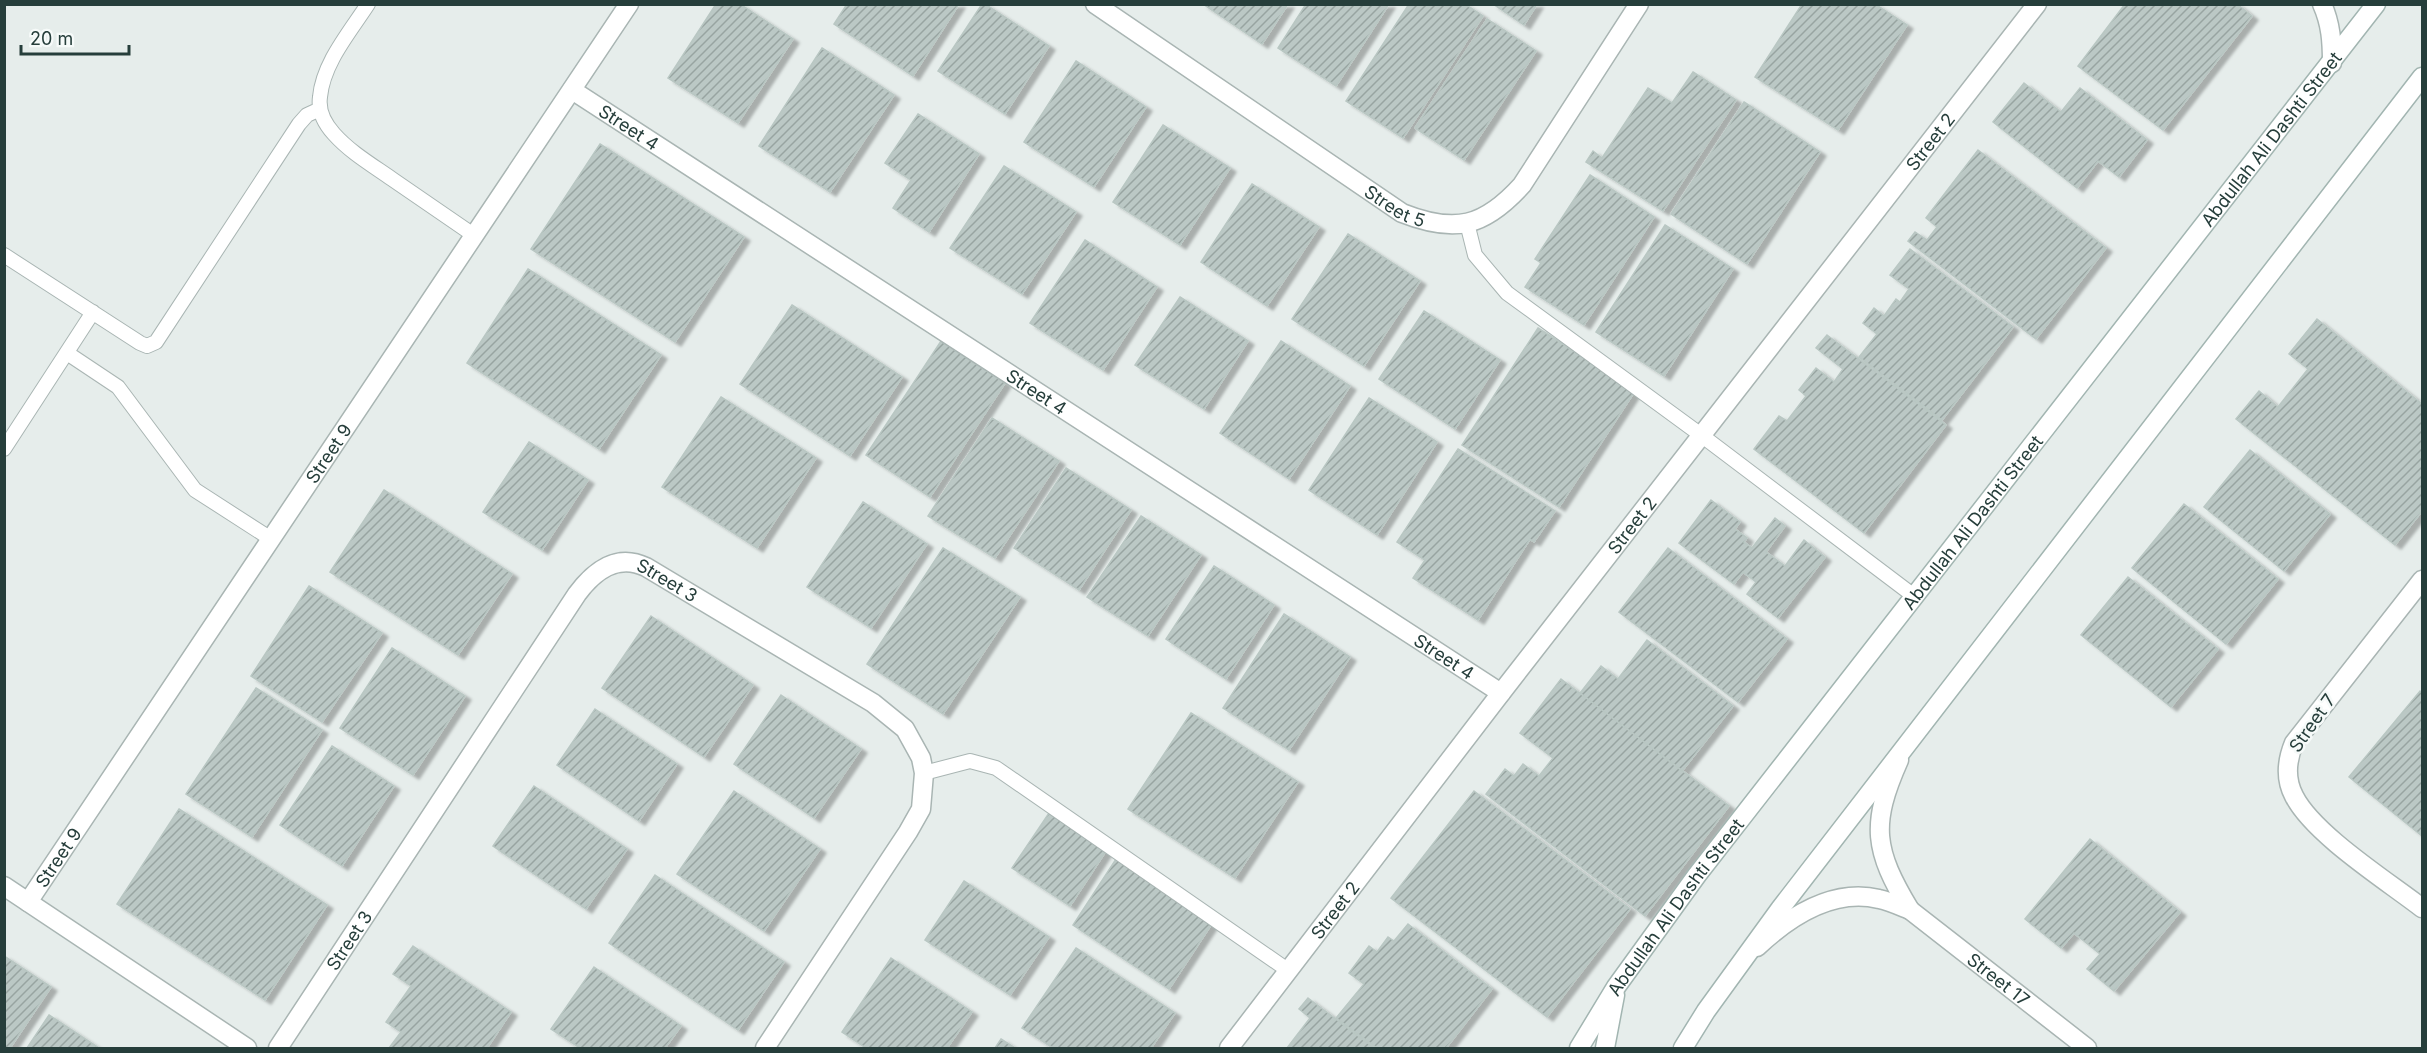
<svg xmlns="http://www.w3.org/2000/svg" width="2427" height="1053" viewBox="0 0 2427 1053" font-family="Inter,sans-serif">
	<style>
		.building { fill: url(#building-hatch); stroke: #b9c7c3; stroke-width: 1.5; filter: url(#shadow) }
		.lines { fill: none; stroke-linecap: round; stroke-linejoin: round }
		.lane-casing { stroke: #a9b5b3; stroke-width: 16 }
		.street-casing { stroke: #a9b5b3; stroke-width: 21 }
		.secondary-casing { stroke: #a2b5b1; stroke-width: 21 }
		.lane { stroke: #fff; stroke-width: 14 }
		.street { stroke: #fff; stroke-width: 18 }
		.secondary { stroke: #fff; stroke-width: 18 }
		.labels { text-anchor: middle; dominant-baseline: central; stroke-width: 5; stroke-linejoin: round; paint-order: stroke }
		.street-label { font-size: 18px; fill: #263e3b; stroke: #f6faf9 }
	</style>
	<defs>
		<pattern id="building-hatch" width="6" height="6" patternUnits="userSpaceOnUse" patternTransform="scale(1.5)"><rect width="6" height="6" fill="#bbc8c5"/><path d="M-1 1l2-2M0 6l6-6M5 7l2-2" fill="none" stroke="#98a4a1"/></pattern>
		<filter id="shadow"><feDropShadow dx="6" dy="4" stdDeviation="1.5" flood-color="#0004"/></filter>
	</defs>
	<rect width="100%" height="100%" fill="#e6edeb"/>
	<path class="building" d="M716 4H740L793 39 738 123 668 78Z
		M847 4H959L913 76 834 24Z
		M982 4H985L1049 46 1005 114 938 71Z
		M1203 4H1288L1262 44Z
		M1306 4H1389L1336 86 1278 48Z
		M1409 4H1465L1483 16 1403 138 1346 101Z
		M1493 4H1537L1524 25Z
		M1802 4H1875L1907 25 1838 130 1755 77Z
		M2125 4H2237L2252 16 2163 130 2078 66Z
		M1487 19 1536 51 1464 160 1415 128Z
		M822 48 894 95 830 192 759 146Z
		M1076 61 1146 107 1094 187 1024 142Z
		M1693 72 1736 100 1663 211 1586 162 1593 151 1602 158 1648 88 1672 103Z
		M2024 83 2061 112 2080 88 2147 140 2119 177 2098 161 2077 188 1993 122Z
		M1744 102 1820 152 1747 264 1671 214Z
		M918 114 979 154 929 232 893 208 911 180 885 163Z
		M1163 125 1230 168 1180 245 1113 202Z
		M600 144 744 237 675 342 531 249Z
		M1978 150 2106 248 2036 339 1908 241 1915 232 1927 240 1937 227 1926 218Z
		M1004 166 1076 212 1022 294 950 248Z
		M1590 175 1654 217 1584 325 1525 287 1541 263 1535 259Z
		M1252 184 1319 227 1267 306 1201 262Z
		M1665 225 1733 269 1664 376 1596 332Z
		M1348 234 1420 281 1364 366 1292 319Z
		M1085 240 1157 287 1103 370 1030 323Z
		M1910 249 2013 327 1942 420 1859 357 1877 334 1863 323 1874 308 1884 316 1896 299 1900 302 1909 289 1890 275Z
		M528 269 661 355 599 449 467 363Z
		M1180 297 1248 341 1204 409 1135 365Z
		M792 305 902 377 850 456 740 384Z
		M1424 311 1500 360 1455 429 1379 379Z
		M2317 319 2422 404V511L2395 545 2236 419 2259 391 2278 407 2308 369 2289 354Z
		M1538 328 1635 391 1559 507 1462 445Z
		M1827 335 1946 425 1864 533 1754 449 1779 416 1787 421 1806 396 1799 390 1816 368 1834 382 1843 369 1816 348Z
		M941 341 1005 383 930 497 866 455Z
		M1281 341 1350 386 1289 479 1220 433Z
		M721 397 816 458 757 548 662 487Z
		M1369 398 1437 442 1377 535 1309 490Z
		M992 418 1059 461 995 558 928 516Z
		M529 442 588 480 542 550 483 512Z
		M1458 449 1555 511 1534 542 1530 539 1478 620 1413 578 1425 560 1397 542Z
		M2250 450 2330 514 2284 571 2204 507Z
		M1066 468 1131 510 1079 590 1014 548Z
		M384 490 512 574 458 655 330 572Z
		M1711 500 1740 522 1735 529 1747 538 1744 542 1752 548 1775 518 1785 526 1766 552 1785 566 1804 540 1825 557 1778 618 1747 594 1756 582 1743 572 1734 584 1679 543Z
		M863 502 927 544 871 628 807 587Z
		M2184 504 2278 579 2226 644 2132 568Z
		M1141 516 1201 555 1148 636 1087 597Z
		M943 548 1020 597 943 714 867 664Z
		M1668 548 1787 639 1738 702 1619 612Z
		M1214 566 1274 605 1226 679 1166 639Z
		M2128 577 2218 649 2171 707 2081 635Z
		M309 586 382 633 322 722 251 676Z
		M1284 614 1350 657 1289 750 1223 708Z
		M651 616 753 685 704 757 602 688Z
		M1647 640 1733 706 1682 771 1580 693 1601 666 1618 679Z
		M392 648 465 696 413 775 340 728Z
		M1561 679 1729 806 1645 916 1486 794 1505 769 1514 776 1523 764 1539 776 1553 758 1520 733Z
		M256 688 322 730 252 837 186 794Z
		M2420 691 2422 693V836L2349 777Z
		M781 695 861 749 814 818 734 764Z
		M595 709 677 764 639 821 557 765Z
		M1191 713 1298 782 1235 878 1128 809Z
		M332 746 394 786 342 866 280 825Z
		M534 786 627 849 586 909 493 846Z
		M734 791 820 849 764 931 677 874Z
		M1474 791 1630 909 1547 1017 1391 898Z
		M179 809 327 905 265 1000 117 904Z
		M1049 813 1106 851 1070 906 1012 868Z
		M2090 839 2180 912 2114 991 2087 969 2100 954 2074 933 2061 948 2025 919Z
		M1116 859 1213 922 1169 989 1073 925Z
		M655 875 784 962 738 1030 609 943Z
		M964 881 1049 937 1010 995 925 940Z
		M1408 924 1492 989 1446 1048H1377L1336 1018 1364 984 1349 973 1369 946 1377 952 1388 937 1394 941Z
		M413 946 511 1012 487 1048H389L401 1032 386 1022 411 986 393 974Z
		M1076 948 1175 1013 1151 1048H1053L1022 1028Z
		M4 956 51 987 10 1048H4Z
		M891 958 972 1012 947 1048H866L842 1032Z
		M594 967 681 1026 665 1048H580L551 1029Z
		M1308 998 1374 1048H1287L1310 1018 1299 1009Z
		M49 1015 99 1048H27Z
		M1001 1039 1015 1048H995Z"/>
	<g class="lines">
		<defs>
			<path id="lane" d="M368 4C350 32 323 63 320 97 318 111 325 124 334 134 350 152 372 165 392 179 420 198 447 217 475 236
				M1467 223 1475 255 1507 293 1701 435 1914 596
				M4 255 140 343 147 346 156 342 299 124 307 115 320 109
				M67 353 118 387 195 490 271 539
				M4 449 93 312
				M924 773 970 761 996 768 1289 971"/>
			<g id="street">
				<path id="s1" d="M1095 4 1402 213C1455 234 1484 227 1522 185L1639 4"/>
				<path d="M2322 4C2331 24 2332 42 2332 63"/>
				<path id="s2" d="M572 90 1501 693"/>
				<path d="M2422 580 2294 743C2287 760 2285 779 2294 796 2313 834 2387 881 2422 908"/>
				<path d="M1899 760C1870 825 1874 850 1910 910"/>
				<path d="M4 886 247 1048"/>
				<path id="s3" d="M28 902 629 4"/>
				<path id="s4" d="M1757 947C1789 917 1833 888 1879 899 1889 901 1900 906 1910 910L2087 1048"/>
				<path id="s5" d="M278 1048 577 594C594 571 617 553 646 567L873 703 905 729 921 758 924 773 921 809 908 832 765 1048"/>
				<path id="s6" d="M1229 1048 1501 693 2037 4"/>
			</g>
			<g id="secondary">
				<path id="s7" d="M1579 1048 1616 987 1697 875 2376 4"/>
				<path d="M1605 1048 1615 995"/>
				<path d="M1683 1048 1706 1011 1780 909 2422 77"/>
			</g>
		</defs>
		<use href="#lane" class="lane-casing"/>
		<use href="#street" class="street-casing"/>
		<use href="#secondary" class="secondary-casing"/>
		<use href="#lane" class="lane"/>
		<use href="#street" class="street"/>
		<use href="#secondary" class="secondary"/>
	</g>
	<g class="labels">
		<g class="street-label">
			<text stroke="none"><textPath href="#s2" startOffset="68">Street 4</textPath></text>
			<text stroke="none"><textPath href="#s7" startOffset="1143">Abdullah Ali Dashti Street</textPath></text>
			<text stroke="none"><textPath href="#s6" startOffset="1146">Street 2</textPath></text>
			<text stroke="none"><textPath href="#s1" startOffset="362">Street 5</textPath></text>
			<text stroke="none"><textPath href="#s2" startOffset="554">Street 4</textPath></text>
			<text stroke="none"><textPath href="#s3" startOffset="540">Street 9</textPath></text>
			<text stroke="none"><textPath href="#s7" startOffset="657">Abdullah Ali Dashti Street</textPath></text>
			<text stroke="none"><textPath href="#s6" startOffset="660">Street 2</textPath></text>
			<text stroke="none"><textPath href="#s5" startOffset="650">Street 3</textPath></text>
			<text stroke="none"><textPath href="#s2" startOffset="1040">Street 4</textPath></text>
			<text transform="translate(2312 723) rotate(-55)">Street 7</text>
			<text stroke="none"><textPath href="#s3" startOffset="54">Street 9</textPath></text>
			<text stroke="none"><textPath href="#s7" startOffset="171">Abdullah Ali Dashti Street</textPath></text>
			<text stroke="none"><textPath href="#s6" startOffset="174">Street 2</textPath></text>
			<text stroke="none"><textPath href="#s5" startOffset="129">Street 3</textPath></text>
			<text stroke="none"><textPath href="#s4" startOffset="282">Street 17</textPath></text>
		</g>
	</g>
	<rect width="2427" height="1053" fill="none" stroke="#263e3b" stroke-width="12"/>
	<path d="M21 45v9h108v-9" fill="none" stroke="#263e3b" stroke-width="3"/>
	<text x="30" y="45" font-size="18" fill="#263e3b" stroke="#f6faf9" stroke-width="4.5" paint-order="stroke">20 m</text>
</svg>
